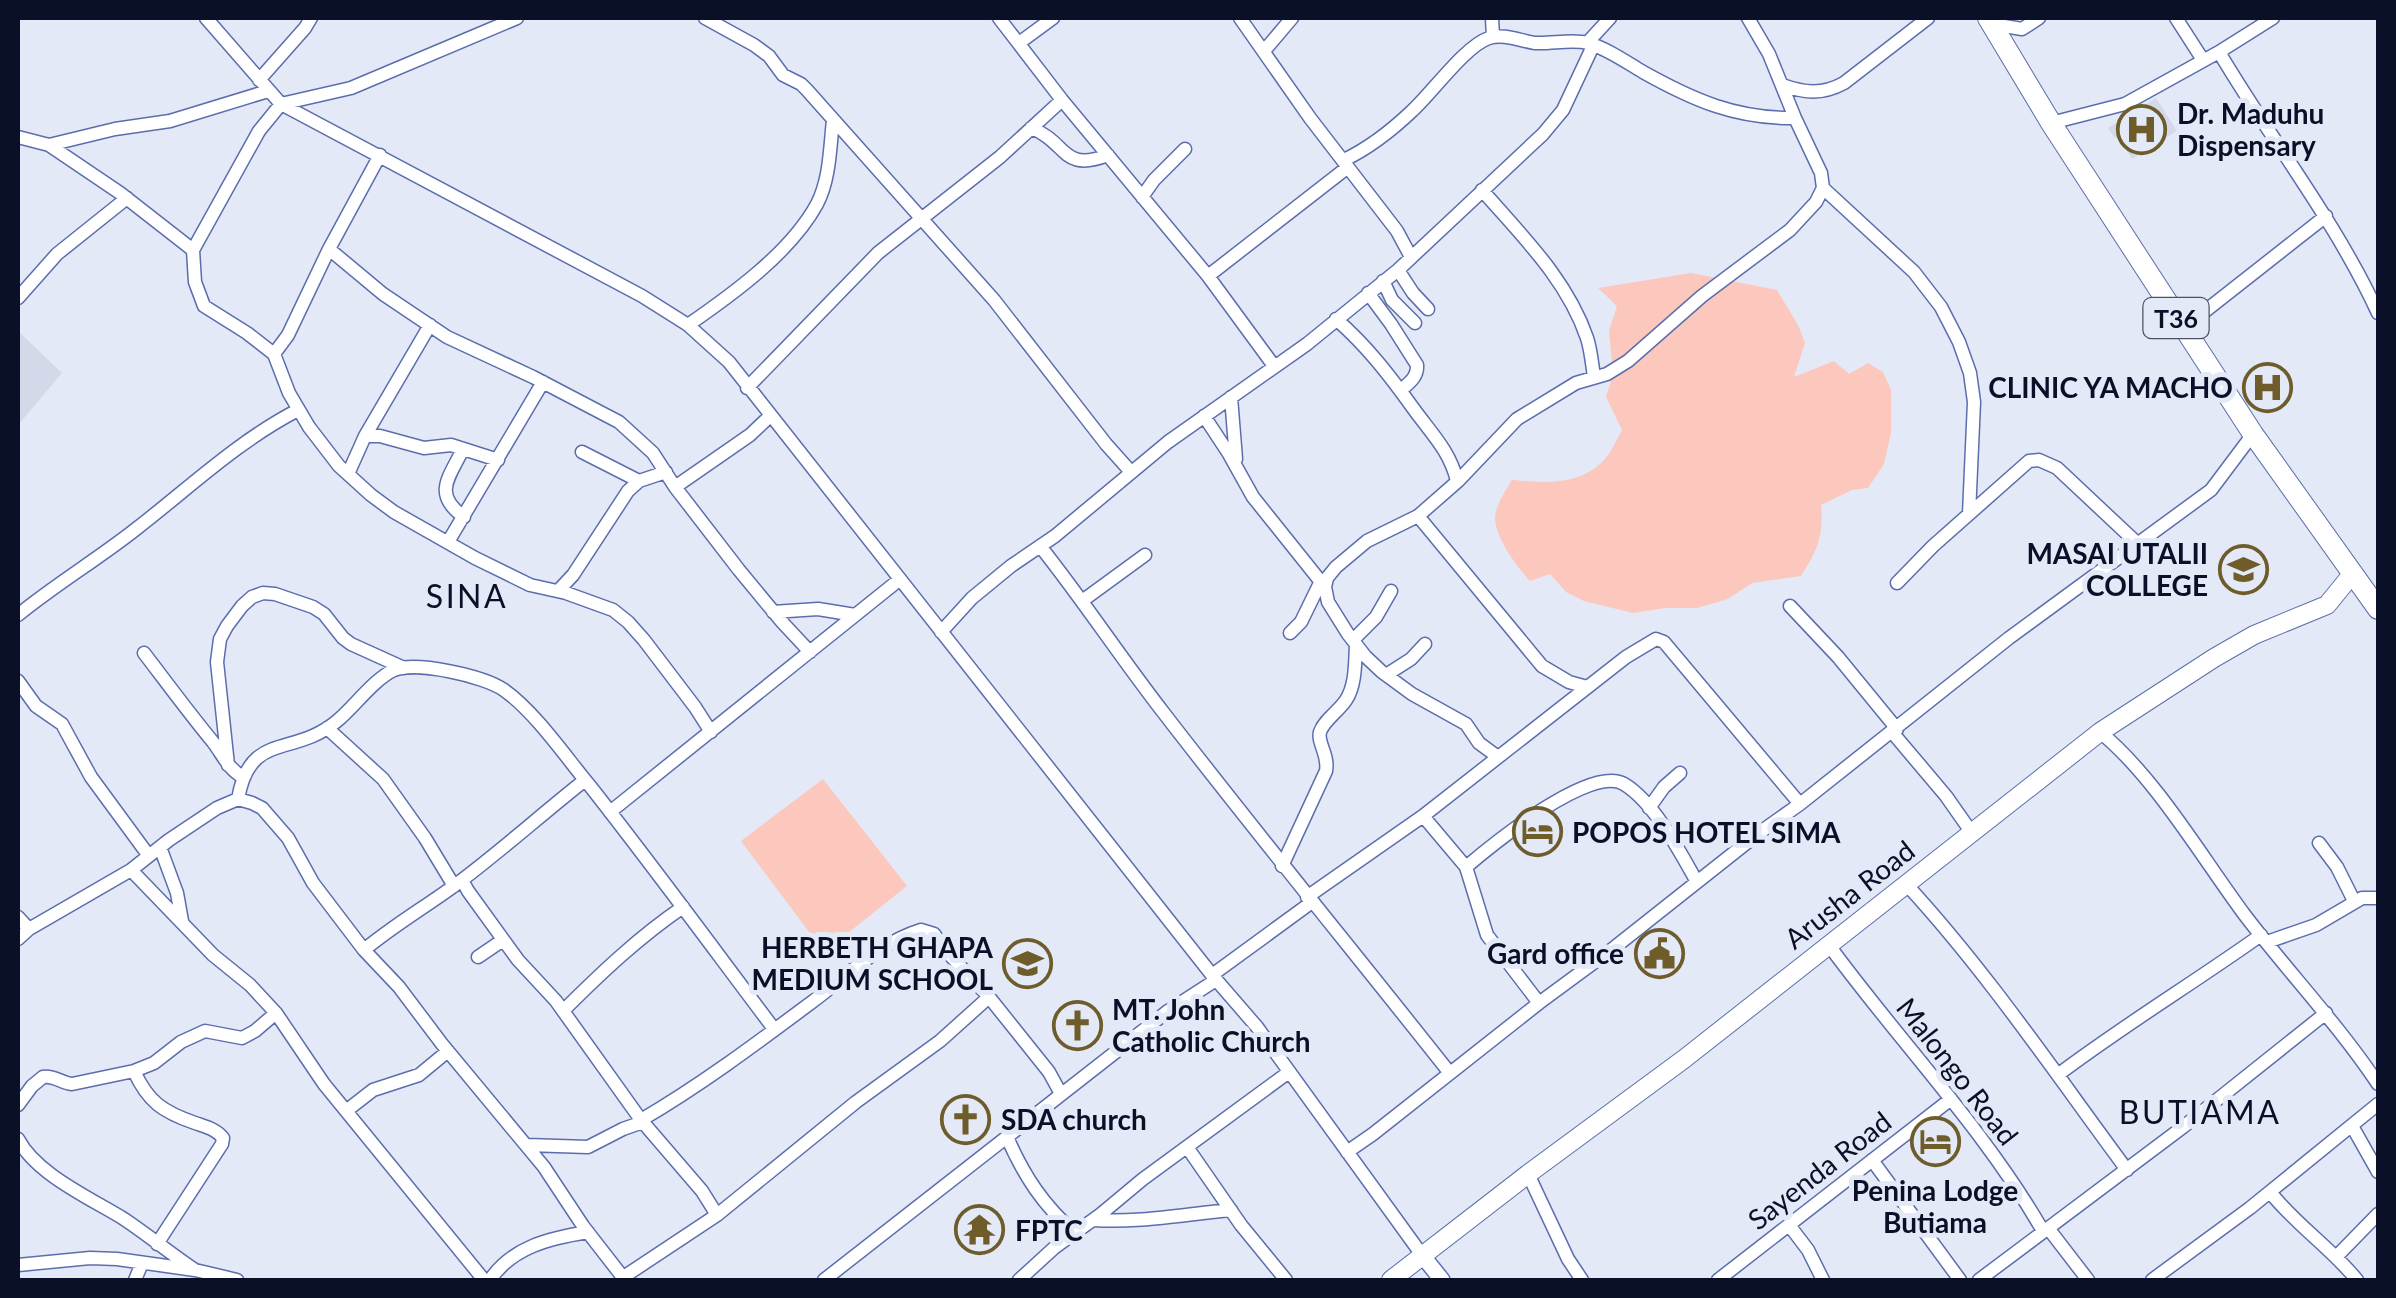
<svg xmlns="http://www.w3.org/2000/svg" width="2396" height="1298" viewBox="0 0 2396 1298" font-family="Lato,sans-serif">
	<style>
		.built { fill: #d4d9e9 }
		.green { fill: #fcc7bc }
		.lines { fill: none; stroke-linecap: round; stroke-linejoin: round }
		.minor-casing { stroke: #5c6dad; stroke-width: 15 }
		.tertiary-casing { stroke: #5c6dad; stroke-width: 18 }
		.secondary-casing { stroke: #5c6dad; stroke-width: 20 }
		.trunk-casing { stroke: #5c6dad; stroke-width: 22 }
		.minor { stroke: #fff; stroke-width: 12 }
		.tertiary { stroke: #fff; stroke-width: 15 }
		.secondary { stroke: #fff; stroke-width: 18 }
		.trunk { stroke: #fff; stroke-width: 20 }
		.labels { text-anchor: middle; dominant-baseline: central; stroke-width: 10; stroke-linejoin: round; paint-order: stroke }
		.shield { fill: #e4e9f7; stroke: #4c5167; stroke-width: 2.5 }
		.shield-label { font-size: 25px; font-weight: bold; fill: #0b1029 }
		.poi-label { font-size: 28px; font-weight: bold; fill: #0b1029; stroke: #e4e9f7; text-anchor: start }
		.street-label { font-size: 28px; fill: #0b1029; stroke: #e4e9f7 }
		.quarter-label { font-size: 32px; letter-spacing: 2.5px; fill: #0b1029; stroke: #e4e9f7 }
	</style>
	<rect width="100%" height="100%" fill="#e4e9f7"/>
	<path class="built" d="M2156 98 2177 131 2132 159 2118 137 2115 138 2108 128Z
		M18 331 62 373 18 425Z"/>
	<path class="green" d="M1691 273 1777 290 1798 325 1805 343 1794 377 1834 361 1849 374 1868 363 1883 372 1891 390V433L1884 464 1868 488 1852 490 1821 505C1824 536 1817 551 1801 576L1752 583 1728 599 1697 608H1665L1633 613 1584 601 1566 592 1550 574 1530 581C1517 567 1495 538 1495 517 1496 505 1506 490 1512 480 1545 483 1581 486 1605 459 1612 451 1617 439 1622 430L1606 397 1613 375 1609 330 1617 306 1598 288Z
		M823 779 907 886 824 952 741 841Z"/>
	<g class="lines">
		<defs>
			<path id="minor" d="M206 18 281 104 642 296 688 325 729 362 1212 975 1257 1027 1422 1255
				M517 18 351 88 281 104 259 131 193 250 195 282 204 306 247 333 274 354 289 393 309 427 339 466 371 495 394 512 475 558 530 585 566 593 613 610 628 622 644 640 695 707 711 732
				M705 18 754 45 769 56 783 75 801 84 807 90 994 300 1106 444 1131 472
				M999 18 1062 100 1208 276 1274 366
				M1240 18 1310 118 1397 231 1411 257
				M1492 18 1493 37
				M2176 18 2203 60
				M1992 24 2022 29 2039 18
				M1019 43 1053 18
				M1587 43 1610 18
				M1264 51 1292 18
				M2219 52C2271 140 2335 220 2378 313
				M259 80 305 28 311 18
				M1782 85C1805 93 1822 95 1844 83L1928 18
				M2051 123 2125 104 2219 52 2273 18
				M1031 128C1068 142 1061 173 1108 155
				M18 137 49 145 115 129 170 121 268 91
				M49 145 120 193 193 250
				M1344 160C1369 148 1391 131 1412 111 1432 93 1465 46 1489 38 1503 33 1521 41 1535 43 1552 44 1572 39 1588 43 1608 49 1626 62 1643 72 1693 100 1736 119 1795 118
				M1823 188 1914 272 1941 307 1959 342 1970 373 1974 402 1969 514
				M1482 190C1521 235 1567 279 1587 338 1591 350 1592 364 1594 377
				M1142 197 1154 180 1185 149
				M329 249 383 294 447 337 533 377 619 422 653 453 675 487 739 570 782 622 810 652
				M1398 270 1413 293 1428 309
				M1208 276 1348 167
				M1383 281 1392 300 1415 323
				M1368 293 1391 324 1417 365C1418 377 1409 383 1401 390
				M18 298 57 254 127 198
				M2175 312 2195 319 2326 216
				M1336 319C1367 346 1390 376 1413 408 1431 433 1450 451 1457 481
				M688 325C733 294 791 252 817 204 830 179 830 147 833 120
				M274 354 288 335 329 249 380 155
				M747 388 878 253 1000 157 1062 100
				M1231 397 1236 459
				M1204 416 1229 454 1253 497 1325 587
				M365 436H380L424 448 451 445 498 460
				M463 449C449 478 432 494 464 517
				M582 452 639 481
				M348 474 365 436 430 325
				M675 487 750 435 770 416
				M1418 516 1542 666 1569 682 1587 687
				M448 542 543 382
				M1040 546C1083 600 1121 658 1163 712 1257 834 1354 952 1449 1072
				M1897 583 1933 546 2029 461 2039 460 2057 468 2138 544
				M558 591 573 575 628 491 639 481 666 472
				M1082 601 1145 555
				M1790 606 1838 657 1897 729
				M773 612 818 609 855 615
				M18 615C56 584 98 559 136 529 189 488 238 441 298 410
				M941 632 972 598 1011 566 1055 536 1168 442 1307 344 1398 270 1543 134 1563 110 1593 46
				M1290 633 1301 622 1321 581
				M1353 640 1376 617 1391 591
				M144 653C167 683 189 713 213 742 223 755 228 769 243 777
				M1386 675 1411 659 1425 644
				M18 681 36 706 62 724 91 777 149 856
				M327 728 383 779 425 838 454 886
				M1892 732 1946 796 1972 833
				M2100 732C2155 777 2201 856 2244 914 2288 972 2338 1024 2378 1084
				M1498 757 1479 743 1466 724 1412 694 1382 672 1365 656 1348 634 1328 602 1325 587 1327 578 1336 567 1367 541 1418 516 1458 481 1517 419 1576 383 1607 374 1628 361 1702 296 1790 230 1816 202 1823 188 1821 173 1795 118 1769 54 1748 18
				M228 765 217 662 220 639 227 626 242 606 252 597 263 593 275 594 313 607 324 614 343 638 351 644 404 668
				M238 799C250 730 293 758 337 721 354 707 374 679 394 670 416 661 484 676 504 690 535 712 565 756 590 786 653 866 713 948 774 1029
				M1649 808 1664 787 1680 773
				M610 812 899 580
				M1423 816 1466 867 1487 935 1539 1003
				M2319 843 2337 867 2354 901
				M160 847 177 893 182 921
				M1282 866 1326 771C1329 755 1317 742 1320 732 1324 720 1339 711 1346 700 1356 685 1355 662 1356 645
				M1466 867C1493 844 1591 764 1624 784 1654 802 1680 852 1697 882
				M131 870 213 955 250 985 276 1013 324 1084 484 1280
				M462 880 468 891 518 960 556 1001 641 1120 702 1191 717 1215
				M1906 884C1988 973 2055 1073 2127 1170
				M1307 897 1423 816 1626 657 1656 639 1664 642 1800 804
				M18 917 29 929
				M18 939 29 929 131 870 169 840 217 808 238 799 252 803 262 808 288 838 313 883 364 950 399 987 442 1044 544 1167 583 1226 625 1280
				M2267 942 2316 925 2362 898H2378
				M1828 944C1898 1040 1983 1127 2043 1231
				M364 950C394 925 427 906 458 883 502 850 542 814 585 780
				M478 957 503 940
				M1212 975 1312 902
				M563 1011C601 973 639 937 683 907
				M134 1071C148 1102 163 1112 195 1123 206 1127 216 1129 223 1138L222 1144 157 1244
				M2059 1074C2124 1025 2195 982 2261 935
				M18 1105 32 1086 43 1077C54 1075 61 1083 72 1084L134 1071 154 1063 181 1042 205 1031 242 1038 255 1031 276 1013
				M346 1111 373 1090 419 1075 448 1051
				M641 1120C701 1085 757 1043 812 1002 847 976 879 943 921 930L934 934 947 952 989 997 1049 1072 1061 1094
				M2352 1126 2378 1172
				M1007 1137C1024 1176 1043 1205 1075 1233
				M18 1139C36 1174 90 1198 124 1219 148 1235 171 1254 195 1270
				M527 1145 588 1147 623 1129 643 1122
				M1187 1147 1241 1225 1286 1280
				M1347 1152 1373 1134 1539 1003 1615 947 1759 833 1800 804 2009 638 2211 490 2253 434
				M1872 1160 1960 1280
				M1528 1174 1568 1259 1582 1280
				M2270 1192C2296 1225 2331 1248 2357 1280
				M1094 1220C1139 1223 1185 1214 1231 1210
				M1789 1225 1808 1250 1823 1280
				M2048 1228 2088 1280
				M2336 1257 2378 1214
				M18 1265 90 1258 117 1259 195 1270 237 1280
				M622 1278 717 1215 856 1102 940 1041 989 997
				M135 1280 142 1263
				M490 1280C512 1247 550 1238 588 1232
				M824 1280 1168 1011 1216 980
				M1019 1280 1054 1248 1101 1214 1143 1179 1289 1072
				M1718 1280 1951 1099
				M1979 1280 2183 1127 2326 1013
				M2152 1280 2250 1208 2378 1104"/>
			<path id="tertiary" d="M1422 1255 1442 1280"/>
			<path id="secondary" d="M1391 1280 1528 1174 1684 1059 2100 732 2214 658 2254 635 2327 605 2353 573"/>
			<path id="trunk" d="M1988 18 2051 123 2253 434 2378 609"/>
		</defs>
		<use href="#minor" class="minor-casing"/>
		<use href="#tertiary" class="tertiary-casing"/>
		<use href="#secondary" class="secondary-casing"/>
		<use href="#trunk" class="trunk-casing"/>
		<use href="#minor" class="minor"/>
		<use href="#tertiary" class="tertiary"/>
		<use href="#secondary" class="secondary"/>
		<use href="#trunk" class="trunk"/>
	</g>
	<defs>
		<symbol id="hospital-ring" viewBox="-11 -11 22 22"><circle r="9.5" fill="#e4e9f7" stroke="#6e5d2b" stroke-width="1.5"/><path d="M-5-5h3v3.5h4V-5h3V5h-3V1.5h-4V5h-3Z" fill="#6e5d2b"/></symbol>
		<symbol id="university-ring" viewBox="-11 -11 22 22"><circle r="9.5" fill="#e4e9f7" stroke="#6e5d2b" stroke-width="1.5"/><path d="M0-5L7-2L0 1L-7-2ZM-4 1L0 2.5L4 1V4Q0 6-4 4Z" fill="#6e5d2b"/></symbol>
		<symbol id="hotel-ring" viewBox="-11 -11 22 22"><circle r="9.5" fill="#e4e9f7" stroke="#6e5d2b" stroke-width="1.5"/><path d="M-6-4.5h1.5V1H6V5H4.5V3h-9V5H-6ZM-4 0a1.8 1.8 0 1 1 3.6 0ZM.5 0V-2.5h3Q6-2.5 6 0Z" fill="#6e5d2b"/></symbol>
		<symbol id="civic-ring" viewBox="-11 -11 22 22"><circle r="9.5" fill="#e4e9f7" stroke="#6e5d2b" stroke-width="1.5"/><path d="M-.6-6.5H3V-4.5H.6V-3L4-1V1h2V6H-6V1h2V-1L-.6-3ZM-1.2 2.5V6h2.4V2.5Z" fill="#6e5d2b"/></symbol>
		<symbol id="school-ring" viewBox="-11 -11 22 22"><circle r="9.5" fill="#e4e9f7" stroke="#6e5d2b" stroke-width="1.5"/><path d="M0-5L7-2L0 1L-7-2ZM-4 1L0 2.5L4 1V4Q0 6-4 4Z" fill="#6e5d2b"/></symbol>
		<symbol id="church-ring" viewBox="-11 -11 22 22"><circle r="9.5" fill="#e4e9f7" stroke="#6e5d2b" stroke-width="1.5"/><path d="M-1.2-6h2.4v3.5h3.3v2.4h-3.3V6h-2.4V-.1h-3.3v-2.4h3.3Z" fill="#6e5d2b"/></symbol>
		<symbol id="temple-ring" viewBox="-11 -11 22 22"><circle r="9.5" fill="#e4e9f7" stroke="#6e5d2b" stroke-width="1.5"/><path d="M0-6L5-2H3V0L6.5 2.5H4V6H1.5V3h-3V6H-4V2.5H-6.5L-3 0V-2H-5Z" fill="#6e5d2b"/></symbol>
	</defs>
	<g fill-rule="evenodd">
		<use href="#hospital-ring" x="2114" y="102" width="55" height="55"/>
		<use href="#hospital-ring" x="2240" y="360" width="55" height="55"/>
		<use href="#university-ring" x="2216" y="542" width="55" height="55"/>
		<use href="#hotel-ring" x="1510" y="804" width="55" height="55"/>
		<use href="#civic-ring" x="1632" y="926" width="55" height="55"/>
		<use href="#school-ring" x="1000" y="936" width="55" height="55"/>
		<use href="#church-ring" x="1050" y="998" width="55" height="55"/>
		<use href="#church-ring" x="938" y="1092" width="55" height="55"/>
		<use href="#hotel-ring" x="1908" y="1114" width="55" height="55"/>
		<use href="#temple-ring" x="952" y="1202" width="55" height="55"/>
	</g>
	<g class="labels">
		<rect class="shield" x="2143.5" y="298" width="65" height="40" rx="8"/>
		<g class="shield-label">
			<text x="2176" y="318">T36</text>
		</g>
		<g class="poi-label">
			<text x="2177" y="113">Dr. Maduhu<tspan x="2177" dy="32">Dispensary</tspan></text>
			<text x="2233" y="387" text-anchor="end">CLINIC YA MACHO</text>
			<text x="2208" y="553" text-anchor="end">MASAI UTALII<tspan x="2208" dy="32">COLLEGE</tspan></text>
			<text x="1572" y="832">POPOS HOTEL SIMA</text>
			<text x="993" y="947" text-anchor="end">HERBETH GHAPA<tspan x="993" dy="32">MEDIUM SCHOOL</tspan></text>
			<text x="1624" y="953" text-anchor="end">Gard office</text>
			<text x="1112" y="1009">MT. John<tspan x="1112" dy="32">Catholic Church</tspan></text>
			<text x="1001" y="1119">SDA church</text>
			<text x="1935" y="1190" text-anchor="middle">Penina Lodge<tspan x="1935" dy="32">Butiama</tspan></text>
			<text x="1015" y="1230">FPTC</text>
		</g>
		<g class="street-label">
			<text transform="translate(1849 894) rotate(-38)">Arusha Road</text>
			<text transform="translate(1958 1071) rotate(52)">Malongo Road</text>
			<text transform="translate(1819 1170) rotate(-38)">Sayenda Road</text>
		</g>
		<g class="quarter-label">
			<text x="467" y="595">SINA</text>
			<text x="2200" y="1111">BUTIAMA</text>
		</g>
	</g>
	<rect width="2396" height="1298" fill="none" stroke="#0b1029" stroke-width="40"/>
</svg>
